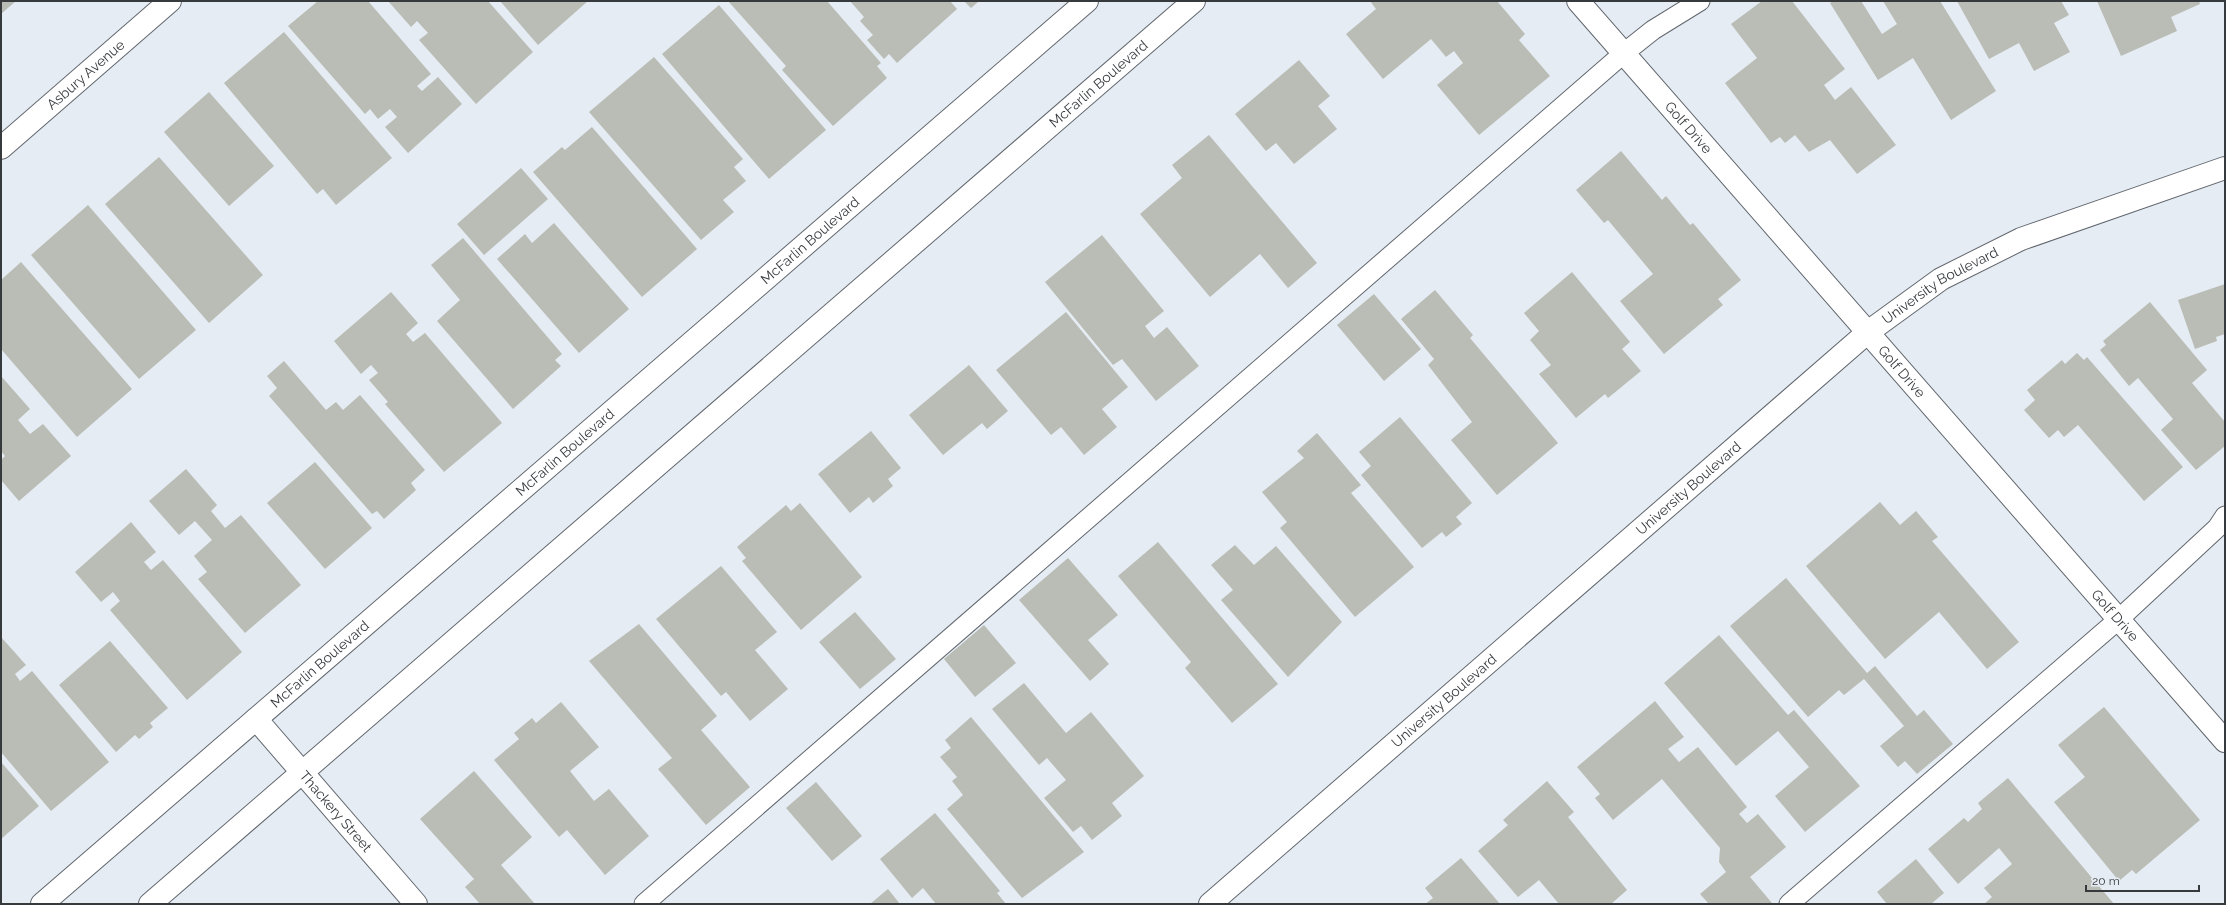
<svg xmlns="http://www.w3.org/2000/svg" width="2226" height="905" viewBox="0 0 2226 905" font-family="Raleway,sans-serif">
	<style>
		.building { fill: #babdb5 }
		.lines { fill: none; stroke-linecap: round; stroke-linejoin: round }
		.lane-casing { stroke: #62676e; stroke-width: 21 }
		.street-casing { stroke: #62676e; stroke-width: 24 }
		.secondary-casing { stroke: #62676e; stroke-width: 24 }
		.lane { stroke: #fff; stroke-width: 19 }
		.street { stroke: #fff; stroke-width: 22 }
		.secondary { stroke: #fff; stroke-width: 22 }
		.labels { text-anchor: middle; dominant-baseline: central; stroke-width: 4; stroke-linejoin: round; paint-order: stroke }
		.street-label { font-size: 14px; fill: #373a3d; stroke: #e5ecf3 }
	</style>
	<rect width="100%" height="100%" fill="#e5ecf3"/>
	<path class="building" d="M1 1H16L1 14Z
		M318 1H368L431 74 417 86 422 91 438 77 462 104 408 153 385 127 397 117 390 109 378 119 370 109 365 114 288 26Z
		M388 1H488L533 52 476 104 419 40 428 33 417 21 411 27Z
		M500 1H588L538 45Z
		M728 1H827L881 63 877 66 887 78 833 126 782 70 786 66Z
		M850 1H950L957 9 897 63 889 54 884 59 867 40 873 35 860 21 864 17Z
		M964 1H978V2L971 8Z
		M1370 1H1497L1525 34 1519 40 1550 76 1479 135 1437 85 1463 63 1454 51 1446 57 1431 39 1383 79 1346 34 1376 9Z
		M1762 1H1792L1845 69 1824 85 1835 100 1851 87 1896 145 1857 174 1830 140 1809 152 1795 135 1785 143 1780 137 1771 143 1725 83 1757 58 1731 24Z
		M1833 1H1861L1882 34 1897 24 1883 1H1940L1996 91 1951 120 1913 58 1878 80 1830 3Z
		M1957 1H2061L2069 15 2054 23 2070 52 2034 71 2019 43 1989 59Z
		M2097 1H2199L2200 4 2171 17 2177 31 2121 56Z
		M719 5 826 130 769 179 662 54Z
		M284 32 392 158 336 205 323 189 317 194 224 83Z
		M654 57 743 159 734 167 746 181 723 200 734 212 701 240 589 112Z
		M1299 60 1330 96 1318 106 1337 129 1294 164 1276 143 1266 151 1235 114Z
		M209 92 274 166 229 206 164 132Z
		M592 127 697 249 642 297 533 172 562 147 565 150Z
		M1209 135 1317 263 1288 288 1260 254 1210 297 1140 214 1182 178 1172 165Z
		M1621 151 1662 200 1666 196 1690 225 1693 223 1741 280 1718 299 1723 305 1664 354 1620 301 1653 274 1608 220 1604 223 1576 190Z
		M159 157 263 275 209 323 105 204Z
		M521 168 548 199 484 255 457 224Z
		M88 205 196 330 139 379 31 255Z
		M554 223 629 309 579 353 497 259 525 234 532 243Z
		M1102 235 1164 311 1145 326 1154 338 1167 327 1199 366 1156 401 1122 359 1113 365 1045 282Z
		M463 238 562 354 555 360 561 366 513 409 437 321 460 300 431 265Z
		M21 262 132 389 77 437 1 349V280Z
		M1572 272 1630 342 1622 349 1641 371 1608 398 1605 394 1576 418 1539 374 1551 365 1530 340 1539 331 1524 313Z
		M2225 284V334L2216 337 2217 341 2195 349 2178 300Z
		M1435 290 1473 335 1470 338 1558 443 1497 495 1451 440 1472 422 1428 365 1434 359 1401 319Z
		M391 292 418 323 406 334 413 342 425 333 502 423 444 472 385 404 388 402 369 380 378 373 371 365 361 374 334 341Z
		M1374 294 1421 349 1384 381 1337 325Z
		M2150 302 2207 370 2192 383 2225 422V446L2196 470 2161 430 2173 419 2138 378 2129 386 2100 350 2106 345 2103 341Z
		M1066 312 1128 387 1102 409 1117 427 1084 455 1061 427 1051 435 996 370Z
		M2077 353 2084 360 2087 357 2183 467 2144 501 2078 425 2064 437 2058 430 2049 438 2024 410 2035 400 2027 390 2062 360 2065 364Z
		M284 361 326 410 336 402 343 410 360 395 425 470 411 483 416 490 384 519 377 511 372 514 269 396 277 388 267 376Z
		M969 365 1008 411 987 429 982 423 943 455 909 415Z
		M1 376 30 409 18 420 30 434 43 424 71 456 19 501 1 480V460L5 456 1 451Z
		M1400 417 1472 503 1456 517 1462 524 1446 537 1442 532 1422 548 1361 475 1371 466 1359 452Z
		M871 431 901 468 888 479 893 486 873 503 869 497 850 513 818 474Z
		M1317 433 1361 485 1351 493 1414 567 1355 617 1280 528 1287 522 1262 492 1304 458 1297 451Z
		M315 462 372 528 325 569 267 503Z
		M186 469 217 505 211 511 225 528 241 515 301 585 245 633 198 579 207 572 194 556 212 540 195 521 179 535 149 501Z
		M1880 502 1900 525 1916 511 1938 537 1932 541 2019 642 1987 669 1939 612 1885 659 1806 566Z
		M800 503 862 577 801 630 742 561 746 558 737 547 786 505 791 511Z
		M131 522 156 552 144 562 151 570 163 560 242 652 187 700 110 610 120 601 113 592 101 602 75 572Z
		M1158 542 1278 684 1232 723 1185 668 1191 662 1118 576Z
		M1235 545 1254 565 1276 546 1342 622 1288 677 1221 600 1233 590 1211 565Z
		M1068 558 1118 615 1088 640 1109 664 1090 681 1019 600Z
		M721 566 777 632 755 650 788 689 750 721 726 692 721 696 656 619Z
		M1786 578 1867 673 1875 666 1917 716 1924 710 1953 744 1917 774 1905 761 1898 767 1880 746 1904 726 1864 679 1844 695 1839 690 1808 717 1730 626Z
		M855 612 896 659 860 689 819 642Z
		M639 624 717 716 701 730 750 787 706 825 658 769 672 758 589 661Z
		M984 625 1016 663 975 697 944 659Z
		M1719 635 1788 715 1794 710 1860 786 1805 832 1775 796 1809 767 1778 731 1736 766 1664 683Z
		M1 637 26 665 15 674 20 681 32 671 109 762 51 811 1 752Z
		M110 641 168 708 150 723 153 727 139 739 135 735 116 752 59 685Z
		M1024 683 1066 733 1091 712 1144 776 1112 803 1122 816 1092 840 1081 826 1073 832 1044 798 1066 780 1047 758 1039 765 992 709Z
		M1655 701 1684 737 1668 749 1679 762 1698 747 1747 807 1739 814 1747 823 1758 814 1786 847 1750 877 1772 903 1770 904H1709L1700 894 1726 872 1719 862 1720 848 1662 779 1613 820 1595 798 1600 794 1577 767Z
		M561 702 599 747 570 771 594 801 609 789 649 836 605 875 567 830 559 837 494 760 519 739 514 733 532 718 536 723Z
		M2104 707 2200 820 2136 874 2132 870 2119 881 2054 802 2085 777 2058 745Z
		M971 717 1084 852 1022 898 947 809 963 795 952 781 957 777 940 757 951 748 945 740Z
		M1 762 39 806 1 839Z
		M474 771 532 837 501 865 535 904H480L465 887 474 879 420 819Z
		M2008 778 2114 904H1984L1992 897 1984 888 2012 864 1999 848 1958 884 1928 849 1964 818 1968 822 1982 809 1978 803Z
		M1547 781 1574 812 1568 817 1627 890 1611 904H1559L1539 880 1518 897 1478 851 1508 825 1503 820Z
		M816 782 862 836 832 861 786 808Z
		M935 813 1000 891 997 893 1006 904H936L923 888 912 898 880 859Z
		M1461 858 1500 904H1425L1433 898 1425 888Z
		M1916 859 1944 893 1931 904H1887L1877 892Z
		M888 889 900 904H870Z"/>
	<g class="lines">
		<defs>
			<path id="lane" d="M644 904 1624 53 1653 30 1700 1
				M1789 904 2119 619 2217 528 2225 516"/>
			<g id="street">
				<path id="s1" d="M1578 1 2225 741"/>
				<path id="s2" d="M1 148 170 1"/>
				<path id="s3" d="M256 719 416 904"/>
				<path id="s4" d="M42 904 1087 1"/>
				<path id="s5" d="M150 904 1194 1"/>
			</g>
			<g id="secondary">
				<path id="s6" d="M1210 904 1868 332 1941 279 2021 239 2225 168"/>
			</g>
		</defs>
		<use href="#lane" class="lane-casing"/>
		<use href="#street" class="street-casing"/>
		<use href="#secondary" class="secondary-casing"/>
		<use href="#lane" class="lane"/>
		<use href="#street" class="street"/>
		<use href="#secondary" class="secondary"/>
	</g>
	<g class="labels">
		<g class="street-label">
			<text stroke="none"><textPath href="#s2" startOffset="112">Asbury Avenue</textPath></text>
			<text stroke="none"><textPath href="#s5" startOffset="1254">McFarlin Boulevard</textPath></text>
			<text stroke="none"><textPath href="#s1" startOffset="168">Golf Drive</textPath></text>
			<text stroke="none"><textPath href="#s4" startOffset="1015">McFarlin Boulevard</textPath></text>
			<text stroke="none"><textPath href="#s6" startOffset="958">University Boulevard</textPath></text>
			<text stroke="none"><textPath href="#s1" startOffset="492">Golf Drive</textPath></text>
			<text stroke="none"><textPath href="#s4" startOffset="691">McFarlin Boulevard</textPath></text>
			<text stroke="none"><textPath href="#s6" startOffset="634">University Boulevard</textPath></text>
			<text stroke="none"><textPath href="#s1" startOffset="816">Golf Drive</textPath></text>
			<text stroke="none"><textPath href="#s4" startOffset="367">McFarlin Boulevard</textPath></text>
			<text stroke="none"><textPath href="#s6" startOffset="310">University Boulevard</textPath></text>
			<text stroke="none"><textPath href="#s3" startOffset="122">Thackery Street</textPath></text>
		</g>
	</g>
	<rect width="2226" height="905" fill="none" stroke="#373a3d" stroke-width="4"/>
	<path d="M2086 885v6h113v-6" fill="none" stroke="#373a3d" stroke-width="2"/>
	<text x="2092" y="885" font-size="12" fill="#373a3d" stroke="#e5ecf3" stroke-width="3" paint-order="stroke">20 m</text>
</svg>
